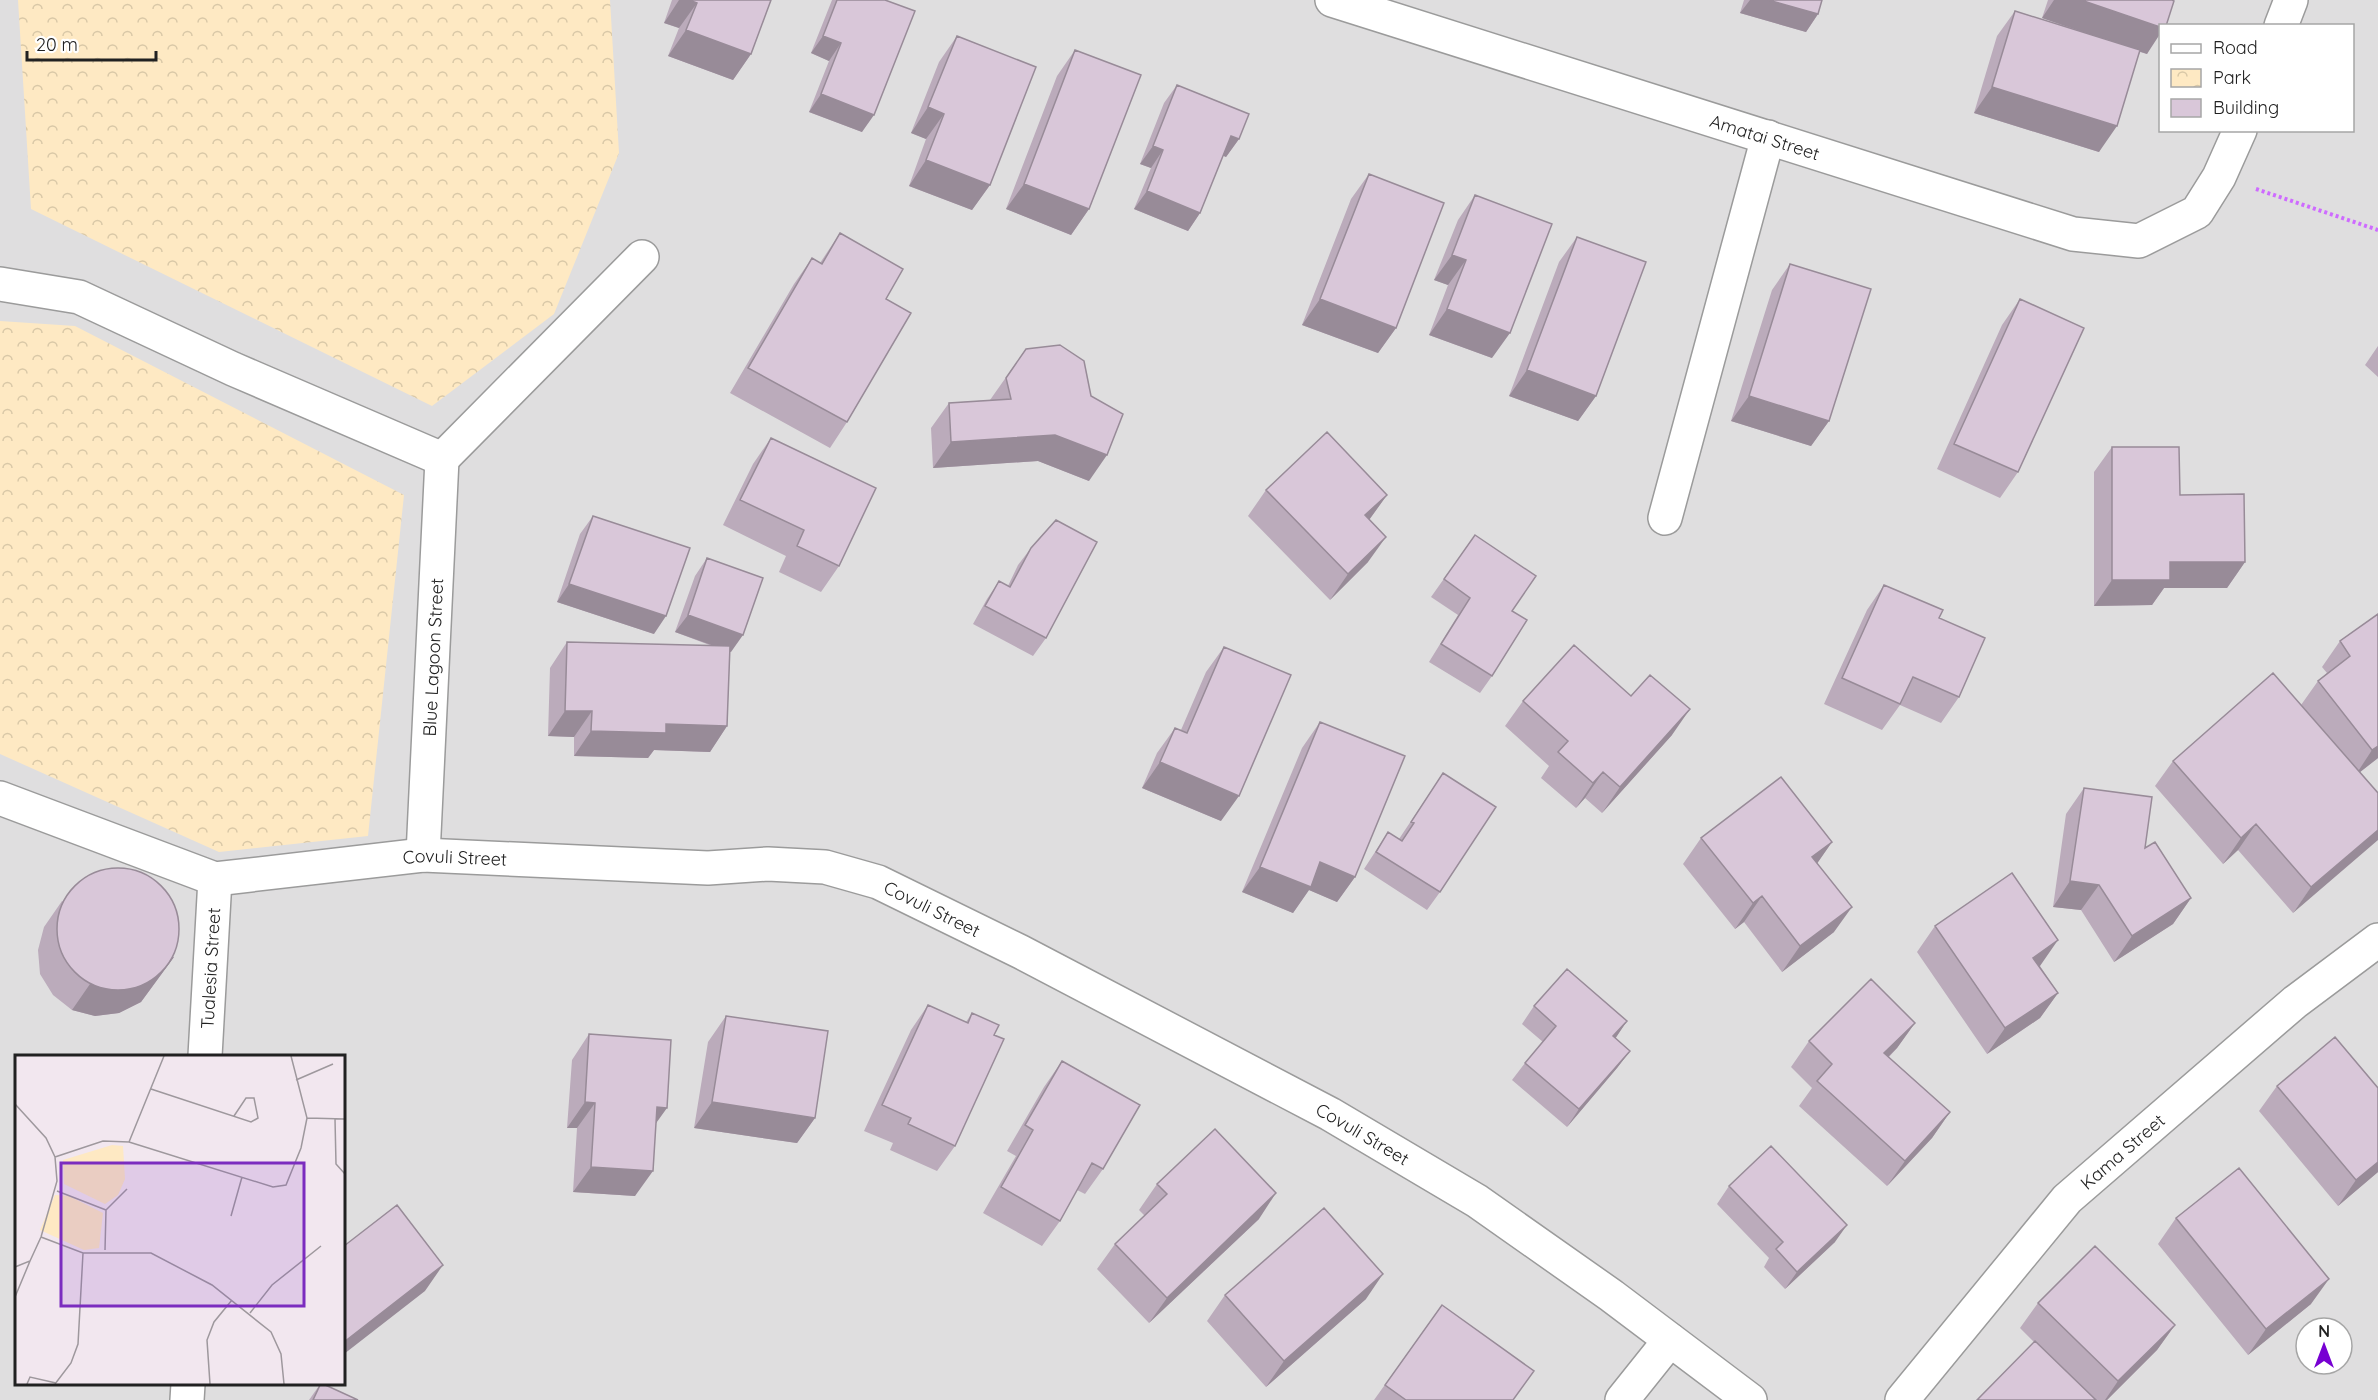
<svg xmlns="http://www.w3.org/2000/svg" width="2378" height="1400" viewBox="0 0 2378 1400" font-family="Quicksand,sans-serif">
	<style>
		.residential { fill: #dfdedf; fill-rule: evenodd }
		.park { fill: url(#park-crowns) }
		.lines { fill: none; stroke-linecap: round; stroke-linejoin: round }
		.minor-casing { stroke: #9b9b9b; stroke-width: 36 }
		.path { stroke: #ce6bff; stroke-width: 4; stroke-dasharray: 3 3; stroke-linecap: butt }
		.minor { stroke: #fff; stroke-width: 33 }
		.wall { fill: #bbabbb }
		.shaded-wall { fill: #988b98 }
		.building { fill: #d9c7d9; stroke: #988b98; stroke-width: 1.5 }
		.labels { text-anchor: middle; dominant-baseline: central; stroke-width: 4.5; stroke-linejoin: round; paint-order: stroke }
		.street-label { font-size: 18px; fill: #212121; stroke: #fff }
		.inset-road { fill: none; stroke: #9e989d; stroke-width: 1.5 }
		.view { fill: #7b2cbf; fill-opacity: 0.15; stroke: #7b2cbf; stroke-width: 3 }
		.inset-edge { fill: none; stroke: #212121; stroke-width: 3 }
	</style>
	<defs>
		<pattern id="park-crowns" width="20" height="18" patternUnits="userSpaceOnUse" patternTransform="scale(1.5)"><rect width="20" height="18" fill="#fee9c3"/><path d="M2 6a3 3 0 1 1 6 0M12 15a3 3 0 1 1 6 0" fill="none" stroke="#d9c8a7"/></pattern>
	</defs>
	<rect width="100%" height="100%" fill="#f2e7ef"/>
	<path class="residential" d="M0 0H2378V1400H0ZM2160 26H2352V130H2160ZM16 1056H344V1384H16ZM2306 1328H2342V1364H2306Z"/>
	<path class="park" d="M18 0H610L619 153 554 314 432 406 31 209Z
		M0 321 75 326 404 495 368 836 219 852 0 754Z"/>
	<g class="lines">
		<defs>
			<g id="minor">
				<path id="s1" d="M1332 0 2073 234 2139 241 2197 212 2219 177 2240 130"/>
				<path d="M2281 26 2291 0"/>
				<path d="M0 284 79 297 233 369 442 459"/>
				<path d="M442 459 642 257"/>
				<path d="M1665 518 1768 137"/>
				<path id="s2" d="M0 798 215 879 423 855 708 868 768 864 825 867 878 882 1021 952 1330 1114 1477 1201 1612 1296 1750 1400"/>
				<path id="s3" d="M423 855 442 459"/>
				<path id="s4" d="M205 1056 215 879"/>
				<path d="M187 1400 188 1384"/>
				<path d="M1622 1400 1670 1340"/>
				<path id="s5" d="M1902 1400 2067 1199 2295 1002 2378 940"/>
			</g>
		</defs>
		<use href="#minor" class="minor-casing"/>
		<path class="path" d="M2256 189 2378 230"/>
		<use href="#minor" class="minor"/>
	</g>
	<path class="wall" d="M672 0H771L751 54 733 80 668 56 679 28 664 23Z
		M832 0H885L862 132 809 112 829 61 811 53Z
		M1744 0H1822L1818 14 1806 32 1740 13Z
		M2048 0H2172L2147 54 2140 52 2099 152 1974 113 1997 36 2015 11 2067 27 2042 18Z
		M957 36 990 185 972 210 909 186 926 139 911 133 939 62Z
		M1075 50 1089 209 1071 235 1006 209 1057 76Z
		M1177 85 1239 139 1226 157 1223 155 1200 213 1188 231 1134 209 1151 168 1140 164 1164 103Z
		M1369 174 1396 328 1378 353 1302 325 1351 199Z
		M1475 195 1492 358 1429 335 1448 285 1434 280 1458 220Z
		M840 233 886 299 847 422 830 448 730 393 794 284 812 258 820 263Z
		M1577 237 1596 396 1578 421 1509 396 1559 262Z
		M1790 264 1829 421 1811 446 1731 421 1772 290Z
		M2020 299 2018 472 2000 498 1937 469 2002 325Z
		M2378 346V377L2365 365Z
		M1026 349 1089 481 1038 461 933 468 931 428 949 403 990 400Z
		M771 438 839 566 821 592 779 572 786 556 723 525 753 464Z
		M2112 447 2180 495 2245 562 2227 588H2164L2152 605 2094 606V472Z
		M1266 490 1387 495 1369 520 1368 562 1330 600 1248 516Z
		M593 516 654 634 557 602 580 534Z
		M1475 535 1512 611 1492 676 1480 693 1429 662 1458 615 1431 597Z
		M1031 548 1046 638 1033 656 973 624 987 599 999 581 1008 586 1018 565Z
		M707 558 731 652H730L727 726 710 752 654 750 648 758 574 756V737L548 736 550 668 567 642 712 646 675 632 695 576Z
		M1884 585 1939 618 1959 697 1941 723 1900 705 1882 730 1824 704 1867 610Z
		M2378 614V758L2360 772 2378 793 2293 913 2238 850 2223 864 2155 786 2173 761 2301 705 2318 681 2327 673 2322 667 2340 641Z
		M1224 647 1221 821 1142 788 1157 753 1175 728 1181 730 1206 672Z
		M1631 696 1672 735 1602 813 1585 798 1576 808 1541 778 1549 766 1505 726 1523 701Z
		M1320 722 1355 877 1337 902 1309 890 1293 913 1242 892 1302 748Z
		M1443 773 1440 892 1427 910 1364 869 1388 832 1399 839Z
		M2084 788 2145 848 2191 898 2173 924 2114 962 2081 910 2053 907 2066 814Z
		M1701 838 1832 842 1817 863 1834 932 1782 972 1744 922 1735 929 1683 864Z
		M62 901 174 957 141 1002 119 1013 95 1016 72 1010 53 995 40 974 38 950 44 927Z
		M1935 926 2040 966 2058 993 2040 1018 1987 1054 1917 952Z
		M928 1005 966 1022 972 1013 994 1035 955 1146 937 1171 890 1150 893 1143 864 1131 911 1030Z
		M1534 1006 1627 1021 1615 1038 1630 1051 1617 1068 1567 1127 1512 1080 1525 1063 1543 1042 1522 1024Z
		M726 1016 815 1118 797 1143 694 1128 708 1042Z
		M1915 1023 1897 1048 1889 1057 1950 1112 1932 1138 1887 1186 1799 1106 1812 1088 1791 1067 1809 1041Z
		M589 1034 656 1123 635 1196 573 1192 577 1128H567L572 1060Z
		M1062 1061 1103 1169 1085 1194 1077 1190 1060 1221 1042 1246 983 1213 1016 1156 1007 1151 1044 1087Z
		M2277 1086 2378 1088V1172L2338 1206 2259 1111Z
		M1157 1184 1259 1219 1149 1323 1097 1269 1115 1244 1145 1216 1139 1210Z
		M1729 1186 1835 1242 1785 1289 1764 1267 1769 1258 1717 1204Z
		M2176 1218 2311 1304 2248 1355 2158 1244Z
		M1225 1295 1366 1299 1266 1387 1207 1321Z
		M2038 1303 2175 1325 2157 1350 2107 1400H1977L2034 1342 2020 1328Z
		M1442 1305 1514 1400H1374Z
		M321 1383 358 1400H309Z"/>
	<path class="shaded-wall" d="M679 0H689L697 3 679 28 664 23Z
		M1750 0H1768L1818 14 1806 32 1740 13Z
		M2054 0H2081L2160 27V34L2147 54 2042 18Z
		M686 30 751 54 733 80 668 56Z
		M823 36 841 43 829 61 811 53Z
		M1992 87 2117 126 2099 152 1974 113Z
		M821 94 874 115 862 132 809 112Z
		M928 107 944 114 926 139 911 133Z
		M1231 136 1239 139 1226 157 1219 154Z
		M1153 146 1163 150 1151 168 1140 164Z
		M926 160 990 185 972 210 909 186Z
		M1024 184 1089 209 1071 235 1006 209Z
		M1147 191 1200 213 1188 231 1134 209Z
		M1452 255 1466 260 1448 285 1434 280Z
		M1320 299 1396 328 1378 353 1302 325Z
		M1447 309 1510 333 1492 358 1429 335Z
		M1527 370 1596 396 1578 421 1509 396Z
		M1749 396 1829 421 1811 446 1731 421Z
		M1055 435 1107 455 1089 481 1038 461 933 468 951 442Z
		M1387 495 1369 520 1365 515Z
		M1386 537 1368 562 1330 600 1348 574Z
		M2170 562H2245L2227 588H2164L2152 605 2094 606 2112 580Z
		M569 584 666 616 654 634 557 602Z
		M688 615 743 635 731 652 675 632Z
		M1690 709 1672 735 1602 813 1620 787Z
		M565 711H592L574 737 548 736Z
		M666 724 727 726 710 752 654 750 648 758 574 756 591 731Z
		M2378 746V758L2355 776 2372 750Z
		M1160 762 1239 796 1221 821 1142 788Z
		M1603 772 1585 798 1576 808 1593 783Z
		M2256 824 2238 850 2223 864 2241 838Z
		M2378 830V840L2293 913 2311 887Z
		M1832 842 1814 868 1812 857Z
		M1320 862 1355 877 1337 902 1309 890 1293 913 1242 892 1260 867Z
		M2070 881 2099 885 2081 910 2053 907Z
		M1762 896 1744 922 1735 929 1753 903Z
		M2191 898 2173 924 2114 962 2132 936Z
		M1852 907 1834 932 1782 972 1800 946Z
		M2058 940 2040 966 2016 983 2033 958Z
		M174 957 141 1002 119 1013 95 1016 72 1010 90 984Z
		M2058 993 2040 1018 1987 1054 2005 1028Z
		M1627 1021 1615 1039 1613 1036Z
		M1915 1023 1897 1048 1867 1078 1884 1053Z
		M1630 1051 1617 1068 1567 1127 1579 1109Z
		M585 1102 595 1103 577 1128H567Z
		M712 1102 815 1118 797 1143 694 1128Z
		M657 1107 667 1108 649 1133Z
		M1950 1112 1932 1138 1887 1186 1905 1161Z
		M2378 1162V1172L2338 1206 2356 1180Z
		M591 1167 653 1171 635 1196 573 1192Z
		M1276 1193 1259 1219 1149 1323 1167 1298Z
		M1847 1225 1835 1242 1785 1289 1797 1272Z
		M443 1265 425 1291 344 1354V1342Z
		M1383 1274 1366 1299 1266 1387 1284 1361Z
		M2329 1279 2311 1304 2248 1355 2266 1329Z
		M2175 1325 2157 1350 2107 1400H2105L2118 1381Z"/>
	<path class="building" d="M689 0H771L751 54 686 30 697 3Z
		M837 0H885L915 11 874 115 821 94 841 43 823 36Z
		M1768 0H1822L1818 14Z
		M2081 0H2172L2174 1 2166 26H2160V27Z
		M2015 11 2140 50 2117 126 1992 87Z
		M957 36 1036 67 990 185 926 160 944 114 928 107Z
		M1075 50 1141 75 1089 209 1024 184Z
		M1177 85 1249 114 1239 139 1231 136 1200 213 1147 191 1163 150 1153 146Z
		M1369 174 1444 203 1396 328 1320 299Z
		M1475 195 1552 224 1510 333 1447 309 1466 260 1452 255Z
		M840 233 903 269 886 299 911 313 847 422 748 368 812 258 822 264Z
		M1577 237 1646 262 1596 396 1527 370Z
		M1790 264 1871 289 1829 421 1749 396Z
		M2020 299 2084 328 2018 472 1954 444Z
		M1060 345 1084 361 1091 396 1123 414 1107 455 1055 435 951 442 949 403 1011 399 1006 378 1026 349Z
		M1327 432 1387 495 1365 515 1386 537 1348 574 1266 490Z
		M771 438 876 488 839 566 797 546 804 530 740 500Z
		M2112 447H2179L2180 495 2244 494 2245 562H2170V580H2112Z
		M593 516 690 548 666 616 569 584Z
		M1056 520 1097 542 1046 638 985 606 999 581 1010 587 1031 548Z
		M1475 535 1536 576 1512 611 1527 620 1492 676 1441 644 1470 598 1444 579Z
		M707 558 763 578 743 635 688 615Z
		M1884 585 1943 610 1939 618 1985 638 1959 697 1913 677 1900 704 1842 678Z
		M2378 614V746L2372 750 2318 681 2350 656 2340 641Z
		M567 642 730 646 727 726 666 724V733L591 731 592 711H565Z
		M1574 645 1631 696 1650 675 1690 709 1620 787 1603 772 1593 783 1558 752 1568 741 1523 701Z
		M1224 647 1291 675 1239 796 1160 762 1175 728 1187 733Z
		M2273 673 2378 793V830L2311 887 2256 824 2241 838 2173 761Z
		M1320 722 1405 756 1355 877 1320 862 1311 887 1260 867Z
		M1443 773 1496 807 1440 892 1376 852 1388 832 1402 841 1414 823 1411 822Z
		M1781 777 1832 842 1812 857 1852 907 1800 946 1762 896 1753 903 1701 838Z
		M2084 788 2152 797 2145 848 2155 842 2191 898 2132 936 2099 885 2070 881Z
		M57 929a61 61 0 1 1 122 0a61 61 0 1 1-122 0Z
		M2012 873 2058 940 2033 958 2058 993 2005 1028 1935 926Z
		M1567 969 1627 1021 1613 1036 1630 1051 1579 1109 1525 1063 1556 1026 1534 1006Z
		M1871 979 1915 1023 1884 1053 1950 1112 1905 1161 1817 1081 1832 1064 1809 1041Z
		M928 1005 968 1023 972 1013 999 1025 994 1035 1004 1039 955 1146 908 1124 911 1118 882 1105Z
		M726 1016 828 1031 815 1118 712 1102Z
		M589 1034 671 1040 667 1108 657 1107 653 1171 591 1167 595 1103 585 1102Z
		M2335 1037 2378 1088V1162L2356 1180 2277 1086Z
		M1062 1061 1140 1105 1103 1169 1092 1163 1060 1221 1001 1187 1033 1130 1025 1125Z
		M1215 1129 1276 1193 1167 1298 1115 1244 1167 1194 1157 1184Z
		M1771 1146 1847 1225 1797 1272 1776 1249 1783 1242 1729 1186Z
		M2239 1168 2329 1279 2266 1329 2176 1218Z
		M397 1205 443 1265 344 1342V1246Z
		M1324 1208 1383 1274 1284 1361 1225 1295Z
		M2095 1246 2175 1325 2118 1381 2038 1303Z
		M1442 1305 1534 1371 1513 1400H1406L1385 1385Z
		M2035 1341 2096 1400H1977Z
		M321 1383 358 1400H313Z"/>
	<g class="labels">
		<g class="street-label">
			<text stroke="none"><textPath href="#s1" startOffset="454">Amatai Street</textPath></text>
			<text stroke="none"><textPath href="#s3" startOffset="198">Blue Lagoon Street</textPath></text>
			<text stroke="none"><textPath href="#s2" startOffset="471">Covuli Street</textPath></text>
			<text stroke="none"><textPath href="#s2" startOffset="957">Covuli Street</textPath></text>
			<text stroke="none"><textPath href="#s4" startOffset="88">Tualesia Street</textPath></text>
			<text stroke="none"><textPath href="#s2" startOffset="1443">Covuli Street</textPath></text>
			<text stroke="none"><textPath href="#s5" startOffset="333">Kama Street</textPath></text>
		</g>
	</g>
	<g transform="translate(15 1055)">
		<rect width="330" height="330" fill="#f2e7ef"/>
		<path d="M97 90 108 91 110 124 103 140 90 149 49 129 48 105ZM40 140 54 141 88 158 84 193 69 195 25 175Z" fill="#fee9c3"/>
		<path class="inset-road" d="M281 25 318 9M136 34 236 67 243 63 239 43H231L219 61M0 49 31 83 40 102 42 126 26 182 15 206 0 212M292 63 330 64M320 64 321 109 330 119M114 87 258 132 271 130 286 93 292 63 276 1M40 102 88 86 114 87 149 1M42 136 91 155M91 155 112 134M216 161 227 122M26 182 68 198H136L197 230 256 277 266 299 269 329M90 195 91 155M0 242 15 206M235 258 257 230 306 191M12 329 15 322 41 328M40 329 56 308 63 289 68 198M195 329 192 285 199 267 217 245"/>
		<path class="view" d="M46 108H289V251H46Z"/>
		<rect width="330" height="330" class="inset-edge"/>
	</g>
	<rect x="2159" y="24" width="195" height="108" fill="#ffffff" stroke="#a6a6a6" stroke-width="1.5"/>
	<rect x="2171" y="44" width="30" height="9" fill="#ffffff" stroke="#a6a6a6" stroke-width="1.5"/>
	<text x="2213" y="54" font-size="18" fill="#212121">Road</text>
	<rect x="2171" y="69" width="30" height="18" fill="url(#park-crowns)" stroke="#a6a6a6" stroke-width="1.5"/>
	<text x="2213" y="84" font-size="18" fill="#212121">Park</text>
	<rect x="2171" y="99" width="30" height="18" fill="#d9c7d9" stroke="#a6a6a6" stroke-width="1.5"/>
	<text x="2213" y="114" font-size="18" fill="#212121">Building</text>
	<g transform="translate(2324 1346)"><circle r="28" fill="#ffffff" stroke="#a6a6a6" stroke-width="1.5"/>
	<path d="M0-4.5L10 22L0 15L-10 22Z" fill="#7700d2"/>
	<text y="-9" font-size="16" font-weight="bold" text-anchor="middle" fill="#212121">N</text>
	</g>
	<path d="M27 51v9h129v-9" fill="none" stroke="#212121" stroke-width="3"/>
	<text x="36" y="51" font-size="18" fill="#212121" stroke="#ffffff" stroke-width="4.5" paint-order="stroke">20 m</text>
</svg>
